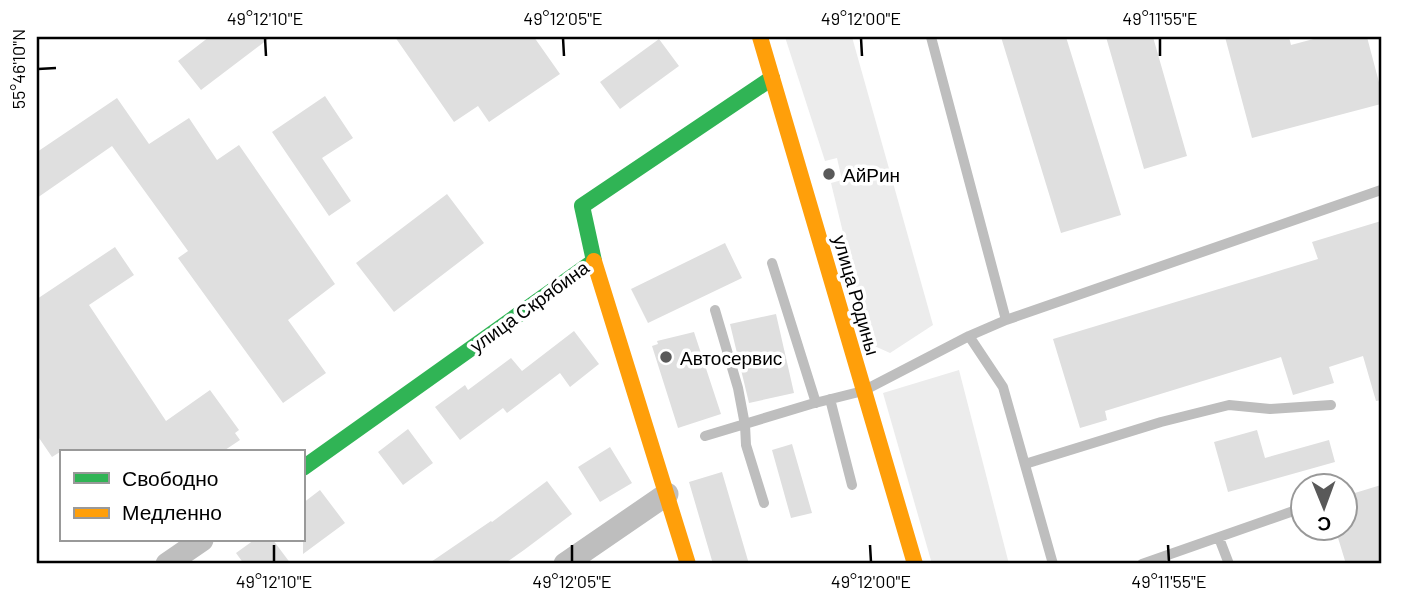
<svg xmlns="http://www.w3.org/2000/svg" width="1418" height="601" viewBox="0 0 1418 601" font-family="Barlow,sans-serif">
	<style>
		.green { fill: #ececec }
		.building { fill: #dfdfdf }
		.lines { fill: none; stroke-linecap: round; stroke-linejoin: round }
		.lane { stroke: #bebebe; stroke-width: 10 }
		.street { stroke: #bebebe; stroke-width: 23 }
		.fast { stroke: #30b455; stroke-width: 16 }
		.slow { stroke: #ff9f0a; stroke-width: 16 }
		.ticks { fill: none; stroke: #000; stroke-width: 2.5 }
		.poi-dot { fill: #595959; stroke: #fff; stroke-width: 2.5 }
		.labels { text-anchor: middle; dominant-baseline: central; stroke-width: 7; stroke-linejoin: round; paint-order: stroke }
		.poi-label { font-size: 19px; fill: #000; stroke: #fff; text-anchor: start }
		.street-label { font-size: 19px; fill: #000; stroke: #fff }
		.neatline { fill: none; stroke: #000; stroke-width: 2.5 }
		.ticks-label { font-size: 18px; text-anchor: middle; fill: #000 }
	</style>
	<rect width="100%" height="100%" fill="#fff"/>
	<path class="green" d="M785 37H852L933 325 890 353 870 344 831 183 842 180 837 158 825 161Z
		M959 370 1009 564H932L883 393Z"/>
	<path class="building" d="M209 37H271L201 90 178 61Z
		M395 37H534L560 74 489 122 478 106 454 122Z
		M1001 37H1066L1121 215 1061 233Z
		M1106 37H1153L1187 156 1144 169Z
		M1225 37H1289L1291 45 1321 37H1367L1381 90V104L1252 138Z
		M659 39 679 66 620 109 600 82Z
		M325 96 353 138 322 158 351 201 329 216 272 132Z
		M117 98 149 144 189 118 217 160 239 145 335 284 288 320 326 373 283 403 178 258 188 251 112 146 37 198V152Z
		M447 194 484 243 394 312 356 263Z
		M1381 221V400L1376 401 1363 356 1329 367 1334 383 1293 395 1281 357 1105 411 1107 420 1080 428 1053 339 1318 259 1312 242Z
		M725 243 742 278 648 323 631 289Z
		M115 247 134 275 89 305 166 421 210 390 239 430 235 433 240 440 222 452H60L52 457 37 435V299Z
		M776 314 794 393 749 403 730 324Z
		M574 331 599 364 570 387 560 373 507 413 503 408 460 440 435 407 465 385 468 390 511 358 522 371Z
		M694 332 721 414 678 428 652 346 658 344 657 341Z
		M408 429 433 463 403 485 378 452Z
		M1257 430 1265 458 1329 440 1335 462 1228 492 1214 442Z
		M792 444 812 513 791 518 772 450Z
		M610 447 632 483 600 502 578 467Z
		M722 472 749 564H713L689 482Z
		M547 481 572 514 524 550 504 564H428L491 521 492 522Z
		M1381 485V564H1346L1335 528H1345V496Z
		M320 490 345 523 303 554V503Z
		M254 540H273L291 564H244L236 553Z"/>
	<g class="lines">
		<path class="lane" d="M931 37 1006 320
			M772 263 816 403
			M715 310 738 388 745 425 746 445 764 503
			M969 336 1003 387 1053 564
			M830 399 852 485
			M705 436 811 404 863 391 969 336 1006 320 1381 190
			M1025 464 1161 422 1229 405 1270 409 1331 405
			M1219 538 1229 564
			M1142 564 1302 508"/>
		<path class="street" d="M167 564 202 540
			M565 564 667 494"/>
		<path class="fast" d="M303 468 594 261 582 206 772 78"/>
		<path class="slow" d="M760 37 915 564
			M594 261 688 564"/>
	</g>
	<path class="ticks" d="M265 38 266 56M563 38 564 56M861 38 862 56M1160 38V56M38 69 56 68M274 545V562M572 545V562M870 545 871 562M1168 545 1169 562"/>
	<g class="poi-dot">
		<circle cx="829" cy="174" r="7"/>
		<circle cx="666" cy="357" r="7"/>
	</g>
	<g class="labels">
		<g class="poi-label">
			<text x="843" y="174">АйРин</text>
			<text x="680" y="357">Автосервис</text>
		</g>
		<g class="street-label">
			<text transform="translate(857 295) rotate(74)">улица Родины</text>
			<text transform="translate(529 306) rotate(-36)">улица Скрябина</text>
		</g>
	</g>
	<rect width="1418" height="601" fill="none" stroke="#ffffff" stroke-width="77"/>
	<rect x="60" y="450" width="245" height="91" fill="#ffffff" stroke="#999999" stroke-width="2"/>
	<rect x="74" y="473" width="35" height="10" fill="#30b455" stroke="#999999" stroke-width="2"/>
	<text x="122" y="486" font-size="21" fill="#000000">Свободно</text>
	<rect x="74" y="508" width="35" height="10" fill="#ff9f0a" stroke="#999999" stroke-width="2"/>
	<text x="122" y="520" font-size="21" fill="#000000">Медленно</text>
	<g transform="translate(1324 507) rotate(179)"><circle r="33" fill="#ffffff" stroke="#999999" stroke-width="2"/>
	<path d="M0-5L12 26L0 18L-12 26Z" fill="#595959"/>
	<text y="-10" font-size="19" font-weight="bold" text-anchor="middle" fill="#000000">С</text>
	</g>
	<rect x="38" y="38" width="1342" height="524" class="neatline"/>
	<g class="ticks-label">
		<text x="265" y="25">49°12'10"E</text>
		<text x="563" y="25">49°12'05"E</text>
		<text x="861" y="25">49°12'00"E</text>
		<text x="1160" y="25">49°11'55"E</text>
		<text transform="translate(19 69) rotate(-90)" y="6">55°46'10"N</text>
		<text x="274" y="588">49°12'10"E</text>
		<text x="572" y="588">49°12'05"E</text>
		<text x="871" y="588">49°12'00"E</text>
		<text x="1169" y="588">49°11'55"E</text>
	</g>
</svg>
